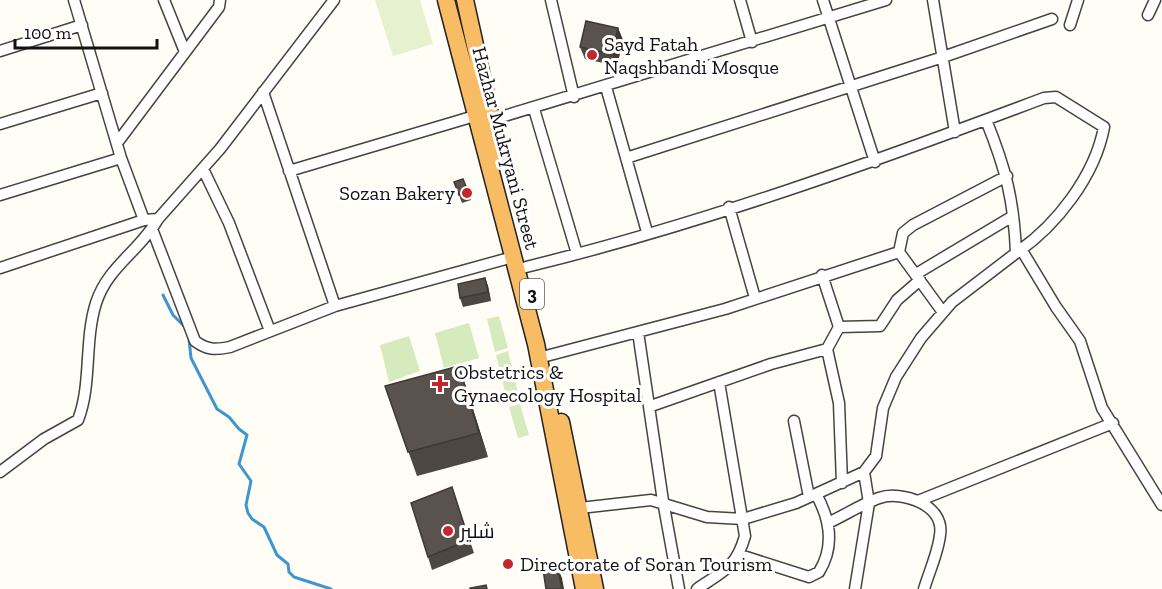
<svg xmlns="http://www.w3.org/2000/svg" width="1162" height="589" viewBox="0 0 1162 589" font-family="'Zilla Slab',Cairo,serif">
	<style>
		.green { fill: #d5ebbd }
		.pitch { fill: #e6f2cf }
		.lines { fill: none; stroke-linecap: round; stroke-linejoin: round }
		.stream { stroke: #3f96cf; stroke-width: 3 }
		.minor-casing { stroke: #444; stroke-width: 13 }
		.trunk-casing { stroke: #222; stroke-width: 19 }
		.minor { stroke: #fff; stroke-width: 10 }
		.trunk { stroke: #f7bc64; stroke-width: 16 }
		.wall { fill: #4d4742 }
		.shaded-wall { fill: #3f3936 }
		.building { fill: #5a524d; stroke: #3f3936; stroke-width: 1.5 }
		.poi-dot { fill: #c4262e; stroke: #fff; stroke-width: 2 }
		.labels { text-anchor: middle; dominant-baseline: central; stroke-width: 6; stroke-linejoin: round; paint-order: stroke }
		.shield { fill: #fff; stroke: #585858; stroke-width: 1.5 }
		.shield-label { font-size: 18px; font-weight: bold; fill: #111 }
		.poi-label { font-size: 20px; fill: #111; stroke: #fff; text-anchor: start }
		.street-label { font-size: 20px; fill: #111; stroke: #fff }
	</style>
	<rect width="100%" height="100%" fill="#fffdf5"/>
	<path class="green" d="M499 316 508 348 495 352 487 319Z
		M469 323 479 358 444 368 435 333Z
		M409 336 420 371 389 382 380 345Z
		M508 351 520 401 508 404 496 355Z
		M520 404 529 435 518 438 509 407Z"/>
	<path class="pitch" d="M375 0H420L433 44 393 56Z"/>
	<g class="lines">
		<path class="stream" d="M163 295 173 315 185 327
			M189 339 191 358 217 409 229 417 239 429 247 435 239 464 251 481 246 505 248 513 252 519 264 527 277 555 288 564 289 572 294 577 331 589"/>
		<defs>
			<path id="minor" d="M74 0 121 158 144 220
				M164 0 185 52
				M551 0 574 97
				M740 0 752 42
				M823 0 875 162
				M933 0 955 132
				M1148 15 1155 0
				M1070 25 1078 0
				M0 51 82 25
				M606 87 647 232
				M263 92 335 306 513 257
				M534 109 577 254
				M491 120 886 0
				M0 124 102 93
				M117 143 219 7 220 0
				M626 158 943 57 1052 19
				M203 169 229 223 270 331
				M289 171 478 115
				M0 195 121 158
				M729 207 755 298
				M152 229 195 341C207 350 215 350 230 347L335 306
				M1021 249 1056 307 1080 341 1102 408 1162 505
				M526 267C702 224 874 162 1044 98L1056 97 1104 127C1095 176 1056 226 1016 253
				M0 268 144 220 158 219 220 149 334 0
				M916 274 1013 216
				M822 275 839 327 827 349 839 403 842 483
				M942 311 899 252 903 233 913 225 1007 176
				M839 327 880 326 897 300 920 280
				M638 332 663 501 679 589
				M546 356 725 309 899 252
				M651 406 771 364 827 349
				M794 421 809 497
				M0 472 44 439 78 420C92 384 84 341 96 303 108 266 140 251 158 219
				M918 501 1113 423
				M580 508 651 500 707 517 743 519 796 503 864 472 876 456 883 408 896 377 921 338 952 302 1016 253C1014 201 1006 169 986 120
				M828 523C845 515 862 504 879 498 902 490 945 505 940 535 938 553 929 572 924 589
				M740 555 809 577 819 572C835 546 830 519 816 494
				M697 589C723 571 736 568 745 536L719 382
				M855 589 869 503 864 472"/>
			<path id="trunk" d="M446 0 536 344 584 589
				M465 0 500 158
				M561 422 595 589"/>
		</defs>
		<use href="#minor" class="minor-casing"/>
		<use href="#trunk" class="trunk-casing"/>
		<use href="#minor" class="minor"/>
		<use href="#trunk" class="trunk"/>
	</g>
	<path class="wall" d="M618 28 623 40 617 66 585 59 580 47Z
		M463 179 471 200 462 203 454 182Z
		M485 278 488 286 491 301 463 307 460 298Z
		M385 386 467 390 488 457 417 476Z
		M452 487 474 553 432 570 428 557Z"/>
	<path class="shaded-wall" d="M618 28 623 40 617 66 612 54Z
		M485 278 488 286 491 301 488 292Z
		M459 366 467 390 488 457 479 433Z
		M557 566 562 578 564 589H562Z"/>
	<path class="building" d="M586 21 618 28 612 54 580 47Z
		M463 179 468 191 459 195 454 182Z
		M485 278 488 292 460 298 458 284Z
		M459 366 479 433 408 452 385 386Z
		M452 487 469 540 428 557 411 503Z
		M557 566 562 589H546L543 569Z
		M486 585 487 589H470V588Z"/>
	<g class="poi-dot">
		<circle cx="592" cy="55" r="6"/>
		<circle cx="467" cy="193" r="6"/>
		<path d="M437 375h6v6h6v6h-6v6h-6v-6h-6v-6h6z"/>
		<circle cx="448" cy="531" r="6"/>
		<circle cx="508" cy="564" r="6"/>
	</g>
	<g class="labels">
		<rect class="shield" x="520" y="279" width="24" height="30" rx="4.5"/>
		<g class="shield-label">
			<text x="532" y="294">3</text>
		</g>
		<g class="poi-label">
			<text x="604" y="44">Sayd Fatah<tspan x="604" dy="23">Naqshbandi Mosque</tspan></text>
			<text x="455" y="193" text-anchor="end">Sozan Bakery</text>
			<text x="454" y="372">Obstetrics &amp;<tspan x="454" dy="23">Gynaecology Hospital</tspan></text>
			<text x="460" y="531">شلير</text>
			<text x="520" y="564">Directorate of Soran Tourism</text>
		</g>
		<g class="street-label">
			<text transform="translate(506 148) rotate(75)">Hazhar Mukryani Street</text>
		</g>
	</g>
	<path d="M15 39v9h142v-9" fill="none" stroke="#111111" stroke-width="3"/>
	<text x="24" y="39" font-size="18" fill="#111111" stroke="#ffffff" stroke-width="4.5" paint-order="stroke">100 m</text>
</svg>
